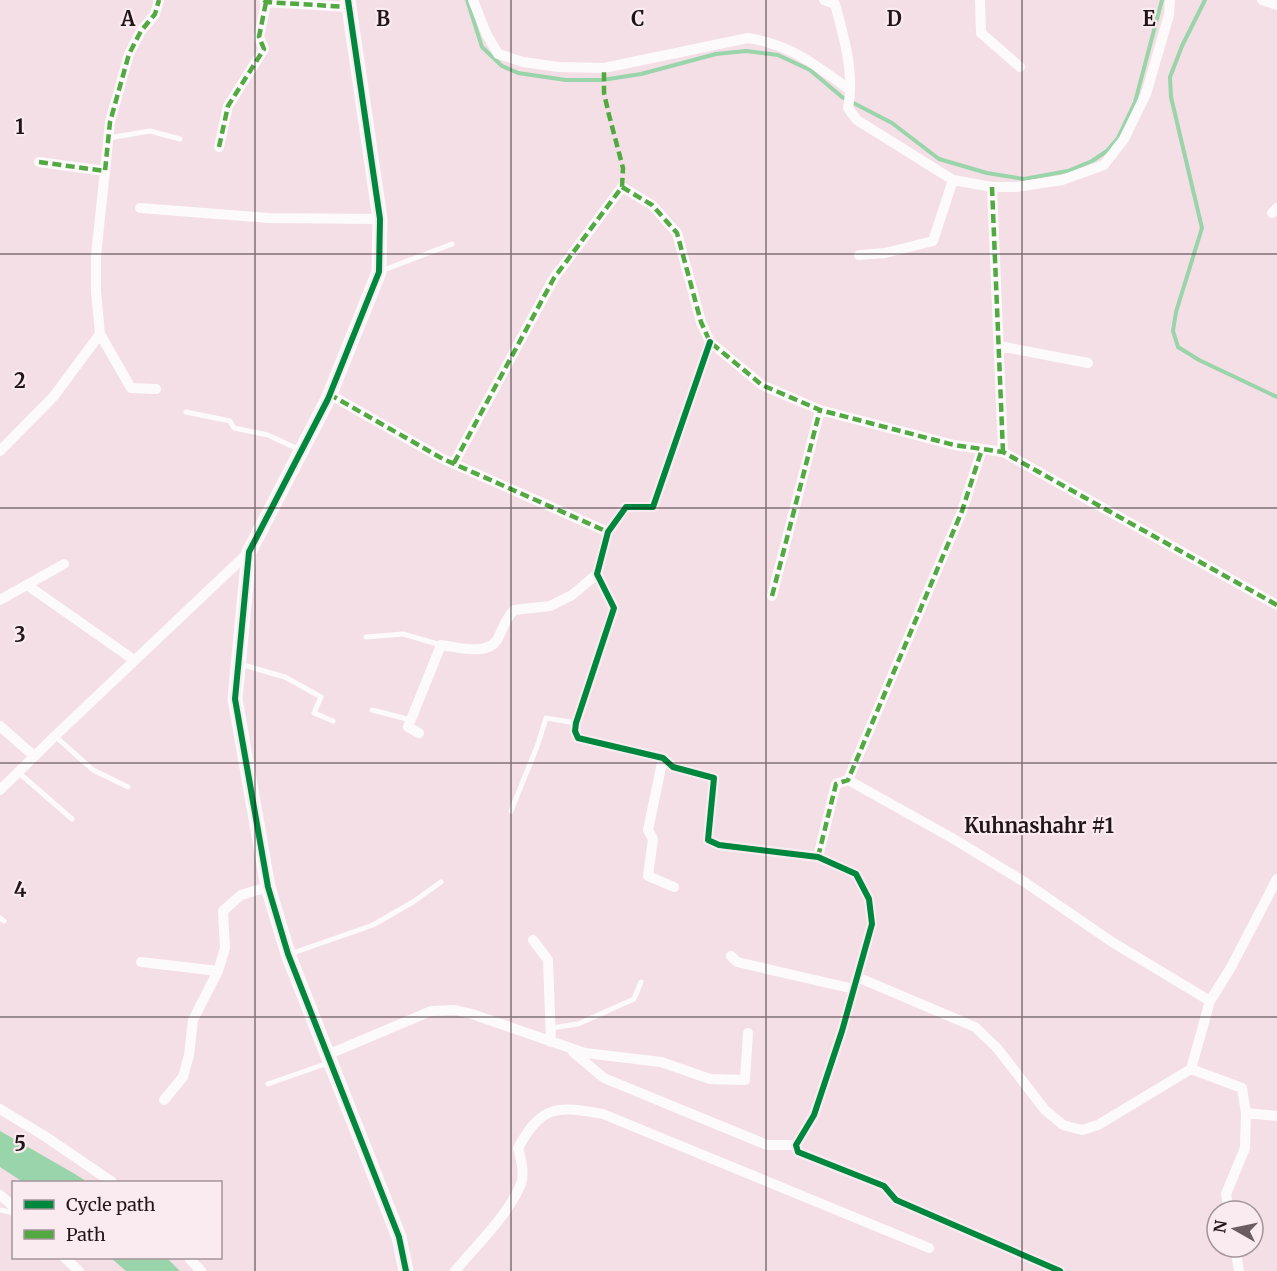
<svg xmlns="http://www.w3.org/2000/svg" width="1277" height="1271" viewBox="0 0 1277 1271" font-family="Merriweather,serif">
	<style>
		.water { fill: #9ad4aa }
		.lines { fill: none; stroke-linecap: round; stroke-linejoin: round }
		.stream { stroke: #9ad4aa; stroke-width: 4 }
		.lane { stroke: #fdfafb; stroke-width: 5 }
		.street { stroke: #fdfafb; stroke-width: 10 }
		.secondary { stroke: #fdfafb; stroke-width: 15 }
		.quiet { stroke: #52a942; stroke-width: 4.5; stroke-dasharray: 9 4.5; stroke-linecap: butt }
		.cycleway-casing { stroke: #faebf0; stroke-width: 10 }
		.cycleway { stroke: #00873e; stroke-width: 6 }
		.grid { fill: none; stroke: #211519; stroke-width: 1.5; stroke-opacity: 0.55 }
		.labels { text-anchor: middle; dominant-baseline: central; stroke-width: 4.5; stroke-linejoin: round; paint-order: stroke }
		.quarter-label { font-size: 20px; font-weight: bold; fill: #211519; stroke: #faebf0 }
		.grid-label { font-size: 20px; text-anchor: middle; font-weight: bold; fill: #211519; stroke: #faebf0; stroke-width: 4.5; stroke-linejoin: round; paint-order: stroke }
	</style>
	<rect width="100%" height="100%" fill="#f4dfe6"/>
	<path class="water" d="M0 1131 75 1174 87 1182H23L0 1167Z
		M111 1258H167L180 1271H126Z"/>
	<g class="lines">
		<path class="stream" d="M467 0 482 47 502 66 518 73 566 80H602L641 74 716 54 746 51 778 55 810 70 842 97 892 123 939 159 987 173 1024 179 1068 171 1092 161 1107 151 1118 138 1135 102 1162 0
			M1205 0 1182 46 1170 77 1171 97 1202 228 1176 312 1173 331 1178 347 1199 360 1277 397"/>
		<path class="lane" d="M108 138 150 131 180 139
			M381 271 452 244
			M186 412 230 421 234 428 268 435 300 450
			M366 637 403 634 441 645
			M240 664 285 677 321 697 314 713 333 721
			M372 710 411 720
			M55 736 93 770 128 787
			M18 772 72 819
			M511 811 538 744 546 718 576 723
			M0 918 4 921
			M290 954 373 925 413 902 441 882
			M551 1028 578 1024 634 999 641 982
			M268 1084 328 1063
			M0 1210 14 1213"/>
		<path class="street" d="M264 0 266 2 348 7
			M473 0 486 33 498 54 523 62 559 67 604 68 748 38C792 45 815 65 850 90
			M824 0 835 4C844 38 855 73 848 108L857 120 953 180 992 187H1016L1062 180 1104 165 1124 139 1146 94 1169 15 1170 0
			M980 0 981 33 1020 67
			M1262 0 1277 5
			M219 147 228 106 264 49 259 37 266 2
			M39 162 105 171 110 122 129 54 141 31 155 14 159 0
			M105 171 96 255V291L100 334 131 388 156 389
			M992 187 1003 452
			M140 208 269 218 380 219
			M1272 213 1277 208
			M859 255 885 253 933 241 953 180
			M710 342 653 507H626L608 532 597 574 614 608 576 723 575 731 578 738 663 758 673 767 714 778 708 840 719 845 818 857 856 874 869 899 872 924 842 1031 814 1115 796 1145 798 1152 884 1186 896 1200 1060 1271
			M999 346 1088 363
			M329 394 443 459 608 532
			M0 451 54 396 100 334
			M454 463 554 278 622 187 652 205 677 233 701 322 710 342 762 385 820 410 954 445 1003 452 1277 605
			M27 585 134 660
			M772 596 820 410
			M0 600 64 564
			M0 726 34 756
			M419 733 408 727 441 645C456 647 487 656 497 640 503 629 505 619 514 610L550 606 572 595 597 574
			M663 758 648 830 653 839 648 876 674 887
			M848 780 952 838 1026 883 1112 942 1210 1001
			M0 790 55 736 249 552
			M818 857 836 784 848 780 962 511 982 449
			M533 940 548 960 551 1042
			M731 956 737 962 854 989
			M141 962 218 971
			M857 977 975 1027 997 1048 1045 1110 1063 1125 1082 1130 1098 1125 1191 1069 1210 1001 1230 969 1277 879
			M573 1052 604 1078 767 1145H796
			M327 1055 431 1011 455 1010 472 1014 585 1053 661 1062 710 1079 745 1080 748 1033
			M1191 1069 1242 1088 1246 1113 1245 1148 1226 1194 1229 1211
			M164 1100 183 1077 189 1055 193 1020 218 971 225 948 223 911 241 895 268 887
			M0 1109 46 1137 112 1182
			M1246 1113 1277 1116
			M0 1195 14 1207
			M1235 1247 1239 1271
			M65 1258 79 1271
			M189 1258 201 1271
			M455 1271C474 1248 514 1209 522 1180 524 1169 521 1158 518 1148 542 1104 558 1106 603 1114L929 1248"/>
		<path class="secondary" d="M348 0 380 219 379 272 328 399 249 552 235 699 268 887 288 954 399 1237 406 1271"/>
		<path class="quiet" d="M264 0 266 2 348 7
			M219 147 228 106 264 49 259 37 266 2
			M39 162 105 171 110 122 129 54 141 31 155 14 159 0
			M622 187 652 205 677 233 701 322 710 342 762 385 820 410 954 445 1003 452 1277 605
			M992 187 1003 452
			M329 394 443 459 608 532 610 529
			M454 463 554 278 622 187 623 168 609 115 604 93V68
			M772 596 820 410
			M818 857 836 784 848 780 962 511 982 449"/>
		<defs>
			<path id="cycleway" d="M348 0 380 219 379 272 328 399 249 552 235 699 268 887 288 954 399 1237 406 1271
				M710 342 653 507H626L608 532 597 574 614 608 576 723 575 731 578 738 663 758 673 767 714 778 708 840 719 845 818 857 856 874 869 899 872 924 842 1031 814 1115 796 1145 798 1152 884 1186 896 1200 1060 1271"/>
		</defs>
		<use href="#cycleway" class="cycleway-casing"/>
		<use href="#cycleway" class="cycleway"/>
	</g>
	<path class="grid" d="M255 0V1271M511 0V1271M766 0V1271M1022 0V1271M0 254H1277M0 508H1277M0 763H1277M0 1017H1277"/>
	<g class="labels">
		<g class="quarter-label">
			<text x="1039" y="825">Kuhnashahr #1</text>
		</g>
	</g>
	<g class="grid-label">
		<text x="128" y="26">A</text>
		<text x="383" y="26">B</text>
		<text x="638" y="26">C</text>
		<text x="894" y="26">D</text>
		<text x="1149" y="26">E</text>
		<text x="20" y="134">1</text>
		<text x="20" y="388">2</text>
		<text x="20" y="642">3</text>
		<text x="20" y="897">4</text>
		<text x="20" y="1151">5</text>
	</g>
	<rect x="12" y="1181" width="210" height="78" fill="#faebf0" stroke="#a3959a" stroke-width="1.5"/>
	<rect x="24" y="1200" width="30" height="9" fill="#00873e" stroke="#a3959a" stroke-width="1.5"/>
	<text x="66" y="1211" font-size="18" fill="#211519">Cycle path</text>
	<rect x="24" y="1230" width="30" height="9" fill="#52a942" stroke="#a3959a" stroke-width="1.5"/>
	<text x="66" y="1241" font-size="18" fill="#211519">Path</text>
	<g transform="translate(1235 1229) rotate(279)"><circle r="28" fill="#faebf0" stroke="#a3959a" stroke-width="1.5"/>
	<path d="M0-4.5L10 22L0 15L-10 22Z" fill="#6b5c61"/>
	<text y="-9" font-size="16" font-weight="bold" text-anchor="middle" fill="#211519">N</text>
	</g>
</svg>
